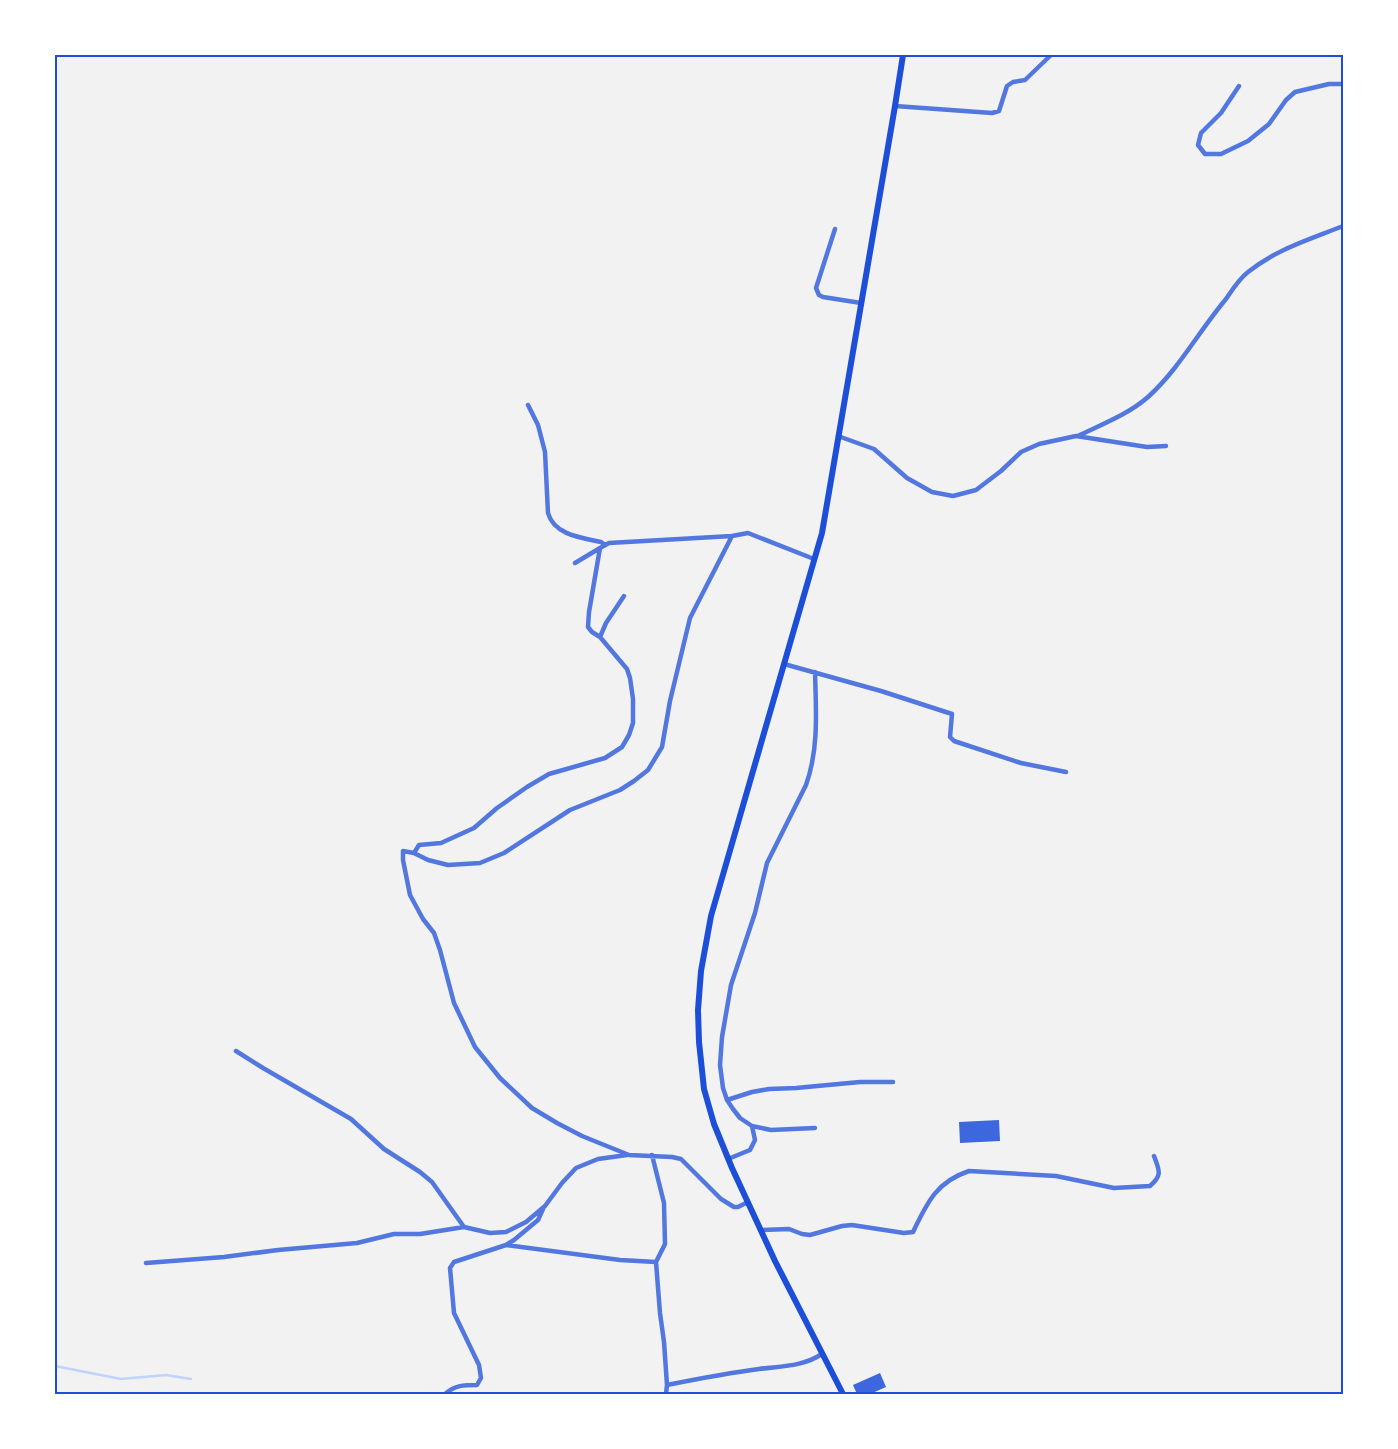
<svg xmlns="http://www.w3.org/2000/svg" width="1398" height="1449" viewBox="0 0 1398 1449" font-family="Quicksand,sans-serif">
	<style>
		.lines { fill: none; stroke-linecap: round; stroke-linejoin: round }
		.stream { stroke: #bfd3fe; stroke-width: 2.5 }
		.building { fill: #3d67dc }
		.minor { stroke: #5277de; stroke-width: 4.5 }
		.secondary { stroke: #1d4ed8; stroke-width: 6 }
		.neatline { fill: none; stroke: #1d4ed8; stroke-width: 2 }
	</style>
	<rect width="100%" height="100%" fill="#f2f2f2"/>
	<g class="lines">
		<path class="stream" d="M55 1366 121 1379 166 1375 191 1379"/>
	</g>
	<path class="building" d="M999 1120 1000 1141 960 1143 959 1122Z
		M880 1373 886 1387 870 1394H857L853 1385Z"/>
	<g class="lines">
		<path class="minor" d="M1239 86 1221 113 1201 133 1198 145 1205 154H1221L1248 141 1269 124 1286 100 1295 92 1329 84H1343
			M895 106 992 113 999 111 1007 86 1013 82 1025 80 1051 55
			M835 229 816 288 819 295 823 297 861 303
			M528 405 538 425 545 452 548 513C554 535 582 538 601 542L605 545
			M838 436 874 449 907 478 932 492 953 496 976 490 1001 471 1021 452 1039 444 1076 436 1147 447 1166 446
			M1078 436C1100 425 1129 414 1148 397 1179 369 1199 331 1226 299 1232 290 1239 279 1248 272 1277 249 1308 240 1343 226
			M732 536 690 618 670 701 662 747 648 770 634 781 620 790 570 810 504 853 480 863 448 865 428 860 414 853 403 851V860L410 895 423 919 434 933 440 950 454 1003 475 1047 500 1078 532 1108 557 1123 582 1136 629 1155 672 1157 681 1159 721 1199 734 1207H738L748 1202
			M575 563 600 548
			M600 637 592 632 588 627 589 612 600 548 609 543 732 536 748 533 814 559
			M784 664 881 691 952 714 950 737 954 741 1021 763 1066 772
			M414 853 419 845 441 843 474 828 497 808 527 787 549 774 605 758 622 747 629 735 633 723V699L630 678 627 669 600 637 606 623 624 596
			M236 1051 263 1068 351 1119 384 1149 420 1172 432 1182 464 1227
			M727 1100 752 1092 769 1089 796 1088 860 1082H893
			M752 1126 771 1130 815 1128
			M652 1155 664 1203 665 1244 656 1262 660 1313 664 1342 667 1385 666 1394
			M728 1159 750 1150 755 1140 752 1126 740 1118 733 1109 727 1100 723 1088 720 1065 722 1037 731 985 755 913 767 863 806 785C819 749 816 710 815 672
			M761 1230 789 1229 802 1234 810 1235 842 1226 852 1225 904 1233 913 1232C927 1203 936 1182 969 1171L1056 1176 1114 1188 1150 1186C1163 1175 1159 1170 1154 1156
			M506 1245 620 1260 656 1262
			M146 1263 224 1257 278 1250 357 1243 394 1234H420L464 1227 490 1233 506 1232 526 1222 545 1206 562 1183 576 1168 598 1159 627 1155
			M667 1385C697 1379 728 1373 759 1369 781 1366 802 1367 822 1354
			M445 1394C455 1385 464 1385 477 1385L481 1378 479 1365 454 1313 450 1268 454 1262 506 1245 514 1240 538 1220 543 1209"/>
		<path class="secondary" d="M843 1394 775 1261 732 1168 714 1124 704 1089 699 1042 698 1010 701 971 711 916 822 533 895 106 903 55"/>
	</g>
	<rect width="1398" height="1449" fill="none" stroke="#ffffff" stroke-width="112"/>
	<rect x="56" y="56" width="1286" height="1337" class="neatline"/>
</svg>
